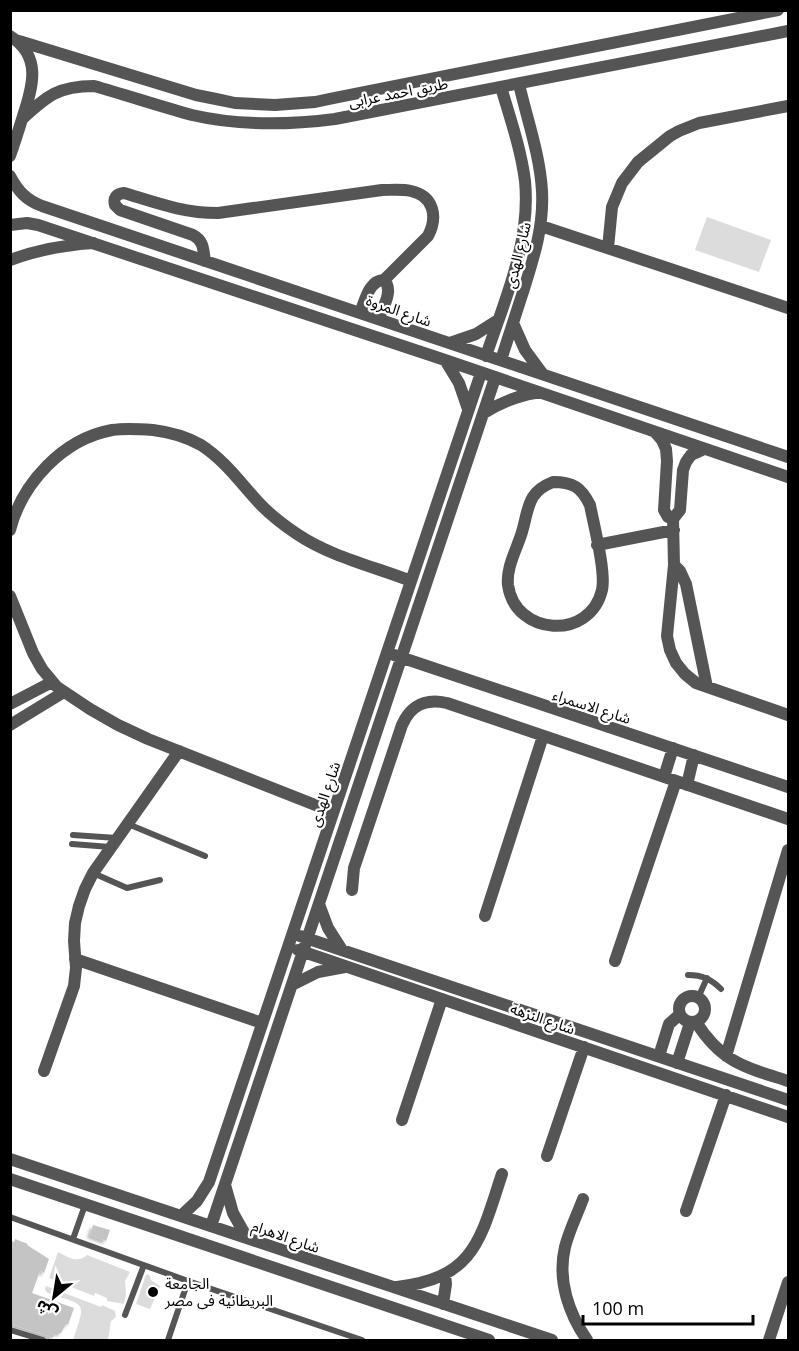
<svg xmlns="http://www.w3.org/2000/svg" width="799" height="1351" viewBox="0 0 799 1351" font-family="'Open Sans','Noto Sans Arabic',sans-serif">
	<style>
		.green { fill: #dcdcdc }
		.building { fill: #c4c4c4; filter: url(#shadow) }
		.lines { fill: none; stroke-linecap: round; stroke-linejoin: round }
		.service { stroke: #555; stroke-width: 6 }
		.minor { stroke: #555; stroke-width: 12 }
		.tertiary { stroke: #555; stroke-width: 12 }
		.poi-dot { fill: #000; stroke: #fff; stroke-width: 2 }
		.labels { text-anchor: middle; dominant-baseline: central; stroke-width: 4.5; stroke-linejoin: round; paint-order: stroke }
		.street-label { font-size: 15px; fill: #000; stroke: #fff }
		.poi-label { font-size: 15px; fill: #000; stroke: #fff; text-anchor: start }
	</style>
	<defs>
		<filter id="shadow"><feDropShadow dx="-3" dy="3" stdDeviation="1.5" flood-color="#0004"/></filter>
	</defs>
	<rect width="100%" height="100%" fill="#fff"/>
	<path class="green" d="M707 217 771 240 759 272 695 250Z
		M58 1252C68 1257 77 1264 87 1255L130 1272 125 1281 126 1294 124 1304 107 1301V1298L95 1293 94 1296 49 1278Z
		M147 1274 150 1276 151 1280 160 1286 150 1309 136 1304 145 1277Z
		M46 1286 101 1307 102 1305 115 1311 116 1317 111 1321 108 1340H73C86 1301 87 1306 48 1293L45 1290Z"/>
	<path class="building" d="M93 1225 110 1230 106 1241 90 1235Z
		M15 1239 28 1244 27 1245 49 1259 44 1273 40 1271 32 1293 74 1308 68 1325 66 1324 61 1333H55L53 1338 10 1324V1241L14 1242Z"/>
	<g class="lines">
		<path class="service" d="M128 824 205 856
			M73 835 117 838
			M72 844 110 847
			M93 873 127 888 160 880
			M688 975C702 975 711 979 721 989
			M698 998 707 978
			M10 1217 188 1281 362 1340
			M73 1239 85 1205
			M125 1315 144 1265
			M10 1330 43 1340
			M168 1340 188 1281"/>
		<path class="minor" d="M10 176C18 191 26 200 42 206L788 457
			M10 225 27 223 38 225 445 360 788 477
			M541 226 788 308
			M608 248 612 207 622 183 638 162 670 136 679 131 699 123 788 106
			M205 261C203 249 204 241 193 235L120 210 115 205C113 198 116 194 124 193 157 203 183 213 218 213L382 190C392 190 402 189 411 191 434 196 438 217 428 236L384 280C369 280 365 301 360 313
			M379 319C383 307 394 290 384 280
			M513 323 525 350 542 373
			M450 343 476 334 498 320
			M486 356C505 299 531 242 525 181 521 149 510 118 501 87
			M445 360 459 383 468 409
			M501 360C508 338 515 316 522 295 533 260 544 228 542 191 540 155 527 119 519 84
			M484 413C500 403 516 396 535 393
			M655 432 662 440 666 449 667 461 664 510 668 517 673 519
			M704 449 691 455 686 462 683 470 680 510 673 519 674 565 667 636 670 650 676 663 685 674 696 683 788 715
			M553 482C573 482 581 487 590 505 594 526 606 572 602 590 590 641 515 636 508 585 506 567 517 549 522 532 529 508 527 492 553 482Z
			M10 530C22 483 63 439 112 430 125 428 140 429 153 430 169 432 187 437 201 445 227 462 241 484 262 506 273 517 285 526 297 534 329 556 375 567 411 581
			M597 545 674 530
			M674 565 680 571 686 584 707 687
			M10 596 33 653 42 669 57 687 90 709 118 725 148 739 333 812
			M394 655 788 787
			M10 704 52 682
			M10 725 64 692
			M664 777 673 748
			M687 785 694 755
			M352 890 354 868 402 725C411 705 425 698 447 703L788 819
			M319 904 328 928 342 950
			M485 916 543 736
			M300 936 788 1100
			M298 950 788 1117
			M75 959 262 1023
			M615 961 676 781
			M292 985 318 972 345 967
			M679 1009a13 13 0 1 1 26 0a13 13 0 1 1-26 0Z
			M696 1022C722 1063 745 1067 788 1081
			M659 1056 669 1024 679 1015
			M726 1056 788 850
			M677 1063 690 1023
			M44 1071 74 986 76 968 74 941 75 923 79 906 85 889 93 873 179 751
			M402 1120 442 999
			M547 1156 584 1047
			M10 1159 552 1340
			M10 1179 489 1340
			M225 1185 233 1213 247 1238
			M583 1199C577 1215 569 1231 565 1247 557 1280 569 1314 587 1340
			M686 1211 726 1095
			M181 1216 197 1201 209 1182 481 373
			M211 1226 495 378
			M397 1287C475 1278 480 1240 502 1174
			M443 1304 446 1284 445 1274
			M769 1340 788 1282"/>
		<path class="tertiary" d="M10 36C42 56 33 86 23 116 19 129 15 142 10 156
			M19 41 196 95 216 99 235 103 275 105 315 102 334 98 778 10
			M22 119C47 96 58 86 94 86 126 95 159 106 192 115 239 126 288 125 335 119L788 31
			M10 260C37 250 64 245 93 243"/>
	</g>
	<circle class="poi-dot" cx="153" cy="1292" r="6"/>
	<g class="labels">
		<g class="street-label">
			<text transform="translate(398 92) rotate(-11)">طريق احمد عرابى</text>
			<text transform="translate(517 255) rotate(-76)">شارع الهدى</text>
			<text transform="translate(399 310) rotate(19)">شارع المروة</text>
			<text transform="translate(592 706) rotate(18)">شارع الاسمراء</text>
			<text transform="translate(324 794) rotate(-71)">شارع الهدى</text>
			<text transform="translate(543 1018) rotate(19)">شارع النزهة</text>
			<text transform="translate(286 1236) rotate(19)">شارع الاهرام</text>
		</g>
		<g class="poi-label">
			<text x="165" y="1283">الجامعة<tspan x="165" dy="17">البريطانية فى مصر</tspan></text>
		</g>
	</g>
	<rect width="799" height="1351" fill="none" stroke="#000000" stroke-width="24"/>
	<g transform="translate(54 1297) rotate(210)" stroke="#ffffff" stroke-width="4.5" paint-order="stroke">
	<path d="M0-4.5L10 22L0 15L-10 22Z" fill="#000000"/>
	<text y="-9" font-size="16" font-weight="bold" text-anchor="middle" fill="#000000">ش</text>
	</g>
	<path d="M583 1315v9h170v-9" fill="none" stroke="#000000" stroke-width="3"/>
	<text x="592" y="1315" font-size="18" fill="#000000" stroke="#ffffff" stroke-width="4.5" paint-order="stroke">100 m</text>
</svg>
